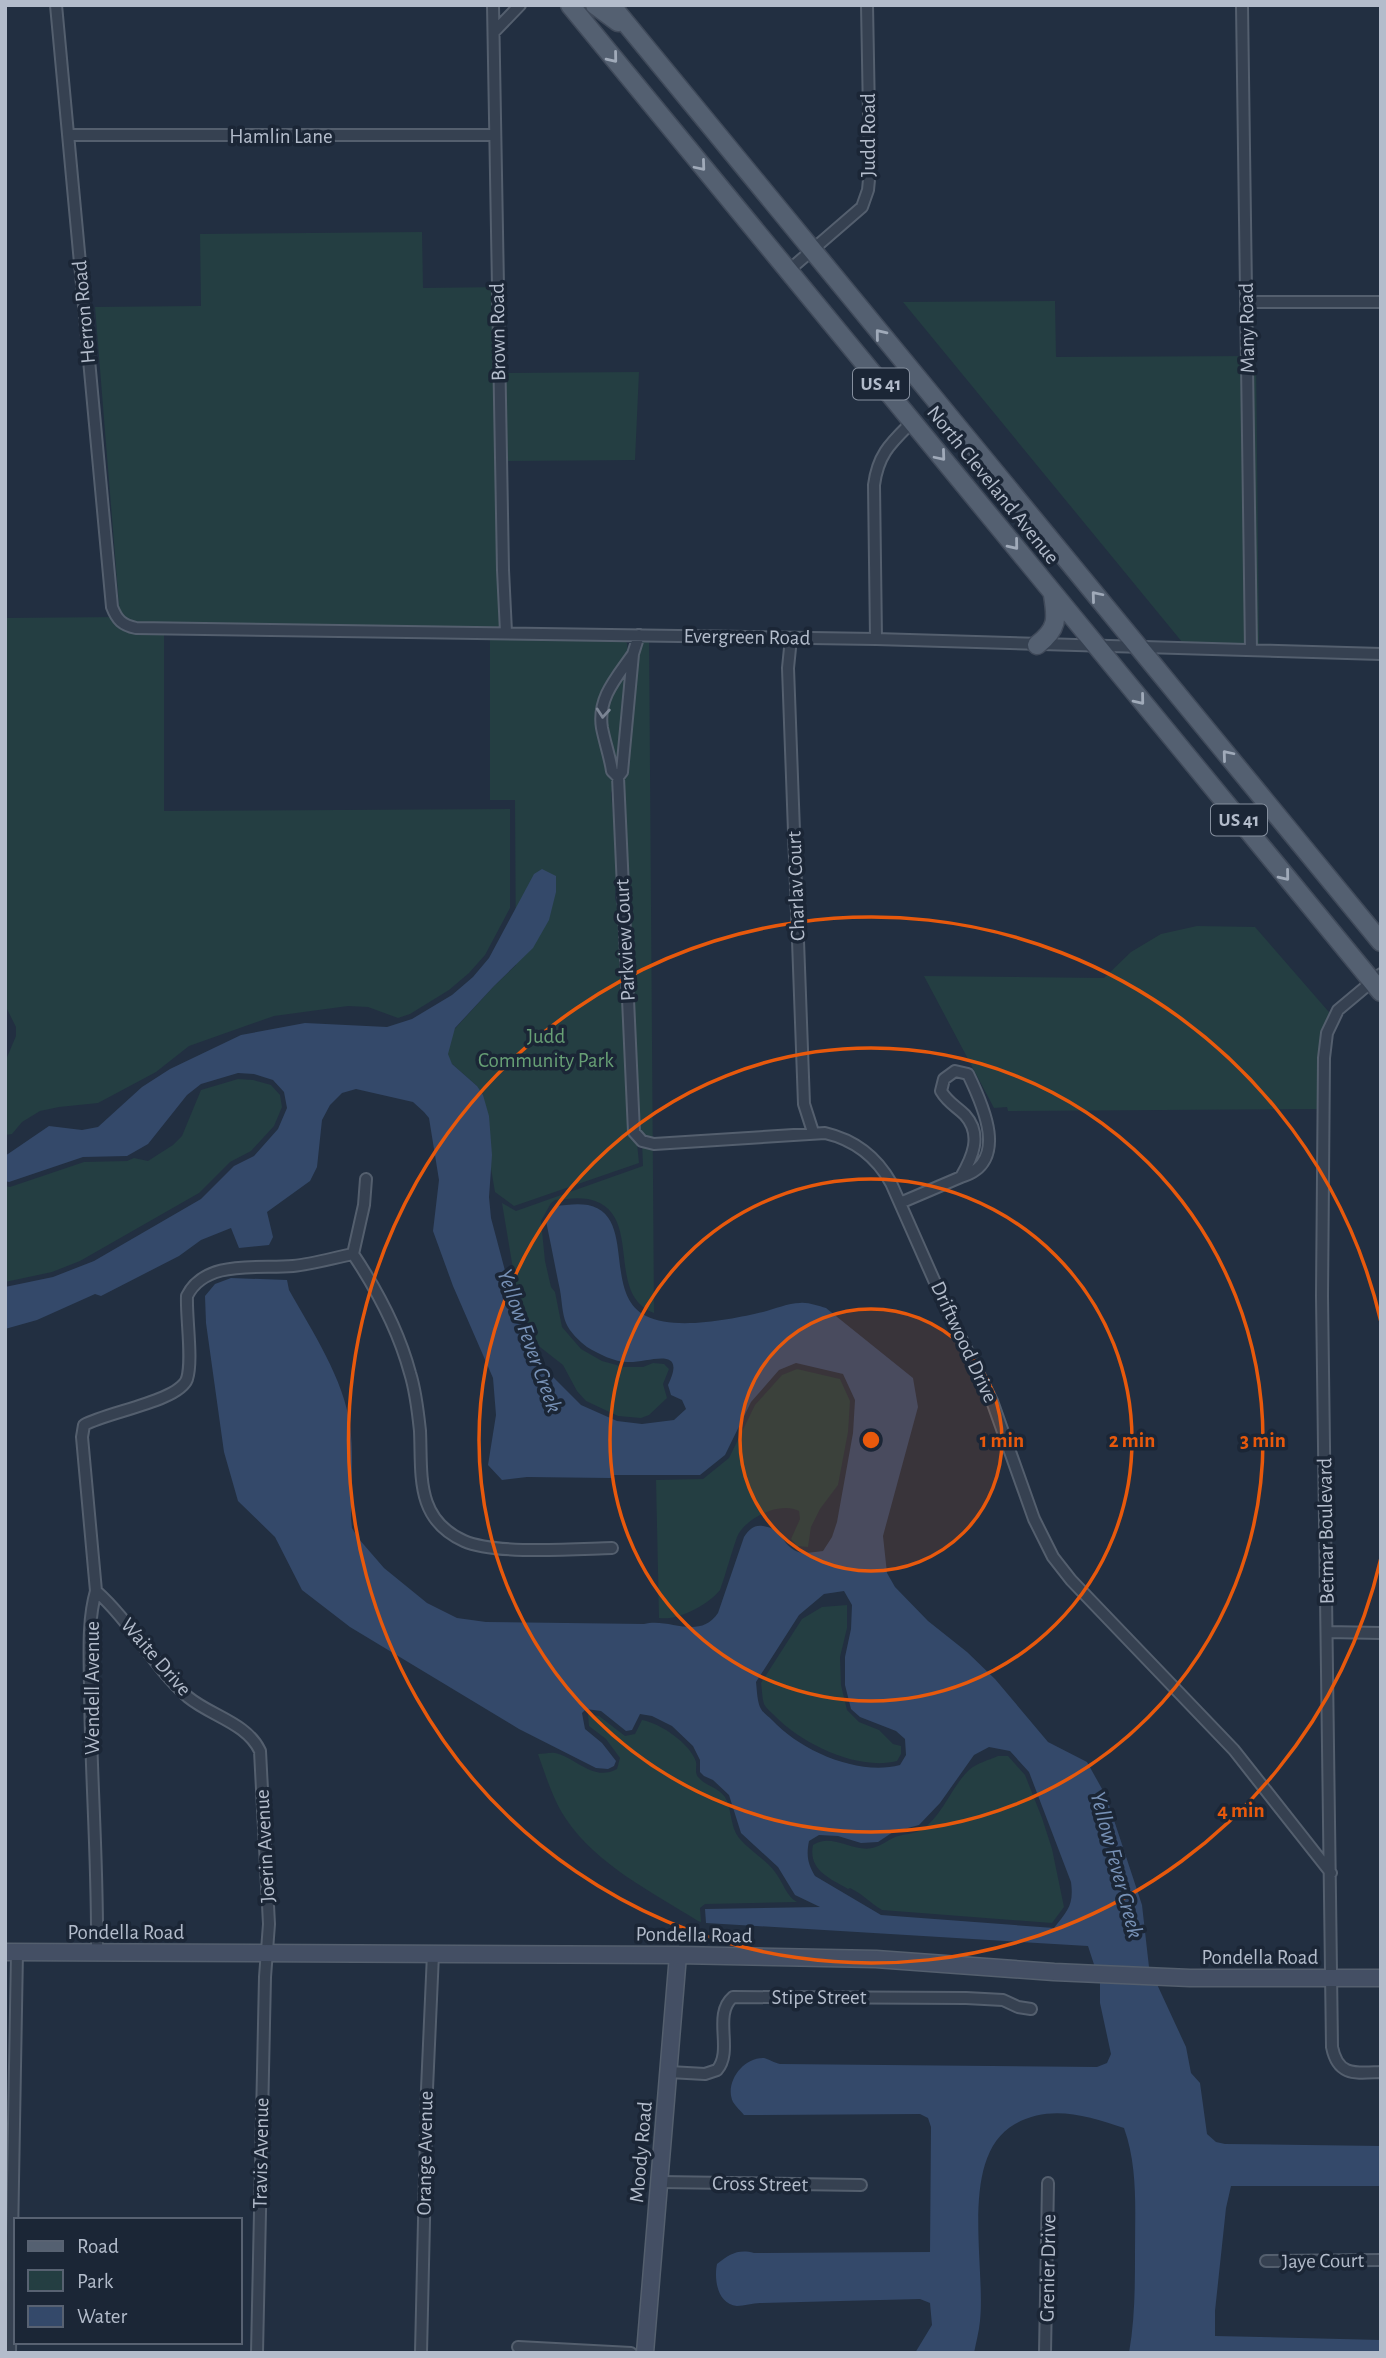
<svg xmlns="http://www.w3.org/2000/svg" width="1386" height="2358" viewBox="0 0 1386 2358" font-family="'Alegreya Sans',sans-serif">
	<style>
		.green { fill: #243e42 }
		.water { fill: #34496a; fill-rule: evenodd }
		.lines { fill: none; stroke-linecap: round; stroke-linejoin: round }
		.street-casing { stroke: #545f6e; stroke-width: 14 }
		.secondary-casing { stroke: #545f6e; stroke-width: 19 }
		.primary-casing { stroke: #404a5a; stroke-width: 21 }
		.street { stroke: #364151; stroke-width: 10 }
		.secondary { stroke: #444f64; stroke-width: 16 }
		.primary { stroke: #546071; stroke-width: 18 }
		.oneway { stroke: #a0aab9 }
		.oneway2 { stroke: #7b8594 }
		.ring { fill: none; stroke: #e8590c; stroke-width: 3.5 }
		.labels { text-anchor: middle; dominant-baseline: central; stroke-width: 7; stroke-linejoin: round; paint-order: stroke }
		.shield { fill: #1b2636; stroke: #858f9e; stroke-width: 2 }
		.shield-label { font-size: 19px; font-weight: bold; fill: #b3bccb }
		.street-label { font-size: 21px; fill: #b3bccb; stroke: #1b2636 }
		.park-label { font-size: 21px; fill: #679f75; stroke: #1b2636 }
		.water-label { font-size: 23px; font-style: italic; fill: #7791b6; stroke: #1b2636 }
		.centre { fill: #e8590c; stroke: #1b2636; stroke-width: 3.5 }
		.ring-label { font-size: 21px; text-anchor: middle; font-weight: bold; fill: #e8590c; stroke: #1b2636; stroke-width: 7; stroke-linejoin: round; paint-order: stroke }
	</style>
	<rect width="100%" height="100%" fill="#222f41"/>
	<path class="green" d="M422 232 423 288 503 287 504 373 639 372 635 460 506 461 511 629 649 633 654 1313C603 1294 646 1211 588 1199 577 1197 566 1199 555 1200L551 1203 541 1221 545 1261 551 1287 555 1292 562 1327 581 1349 602 1361 624 1367H643L653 1363 664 1364 669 1369 663 1384 667 1398 649 1415 641 1418 618 1416 586 1401 577 1391 563 1365 540 1347 521 1310 518 1299 502 1203 516 1211 643 1166 642 1142 633 1112 616 794 632 641 164 626V811L510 809V908L485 955 469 973 449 990 410 1014 398 1018 368 1007 348 1006 274 1016 189 1046 156 1072 98 1103 59 1107 40 1111 22 1122 12 1134 5 1135V1062L16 1036V1027L5 1005V618L120 617 95 307 201 306 200 234Z
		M1055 301 1056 357 1256 356 1259 647 1187 648 903 302Z
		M490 637 622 639 627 643 630 674 618 777 611 793 617 859 615 898 623 926 628 1113 637 1143 639 1163 514 1206 495 1192 477 1086 452 1064 440 1045 494 986 516 965 515 800H490Z
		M1197 926 1255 927 1335 1019 1324 1045 1321 1109 1008 1111 1007 1107 994 1108 924 976 1104 978 1131 952 1161 934Z
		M238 1079 253 1080 271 1085 280 1095 282 1107 274 1126 251 1151 230 1162 199 1193 80 1261 52 1272 5 1282V1186L10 1187 84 1162 127 1161 134 1158 148 1161 173 1145 182 1136 201 1090Z
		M797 1369 840 1379 850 1401 848 1432 838 1485 820 1509 811 1527 808 1547 797 1546 791 1539 800 1519 799 1511C780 1501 745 1518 737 1537 731 1554 726 1573 720 1590 708 1605 678 1621 659 1618L656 1480 703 1479 729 1458 755 1405 782 1375Z
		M847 1605V1628L840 1657 841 1685 847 1710 859 1722 879 1730 893 1744 901 1746V1754L897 1761C858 1771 802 1744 775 1716 772 1713 766 1708 764 1704 762 1698 762 1689 761 1683L802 1619 822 1607Z
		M588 1714 599 1716 625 1736 635 1734 642 1720C660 1723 691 1744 696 1762 697 1768 694 1773 699 1778 706 1786 718 1787 725 1797 732 1809 730 1827 739 1838 750 1851 765 1859 775 1872 783 1882 786 1896 797 1902L705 1904 700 1908 701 1922 698 1921C652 1892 597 1865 566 1819 553 1800 546 1776 538 1754 543 1754 551 1752 555 1753 577 1758 593 1782 617 1769L620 1758 606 1739 589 1726Z
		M998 1756H1008L1025 1775 1042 1818 1052 1849 1064 1907 1052 1923 882 1910C870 1903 863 1894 850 1888L848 1889C829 1878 808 1870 813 1845 829 1835 844 1846 860 1848 876 1851 882 1843 895 1837 903 1834 914 1834 921 1830 943 1816 951 1787 969 1770 977 1763 989 1760 998 1756Z"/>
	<path class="water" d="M542 869 556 876V892L549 920 533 948 494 986 455 1028 448 1054 452 1064 477 1086 483 1095 489 1116 492 1155 489 1197 491 1218 516 1312 547 1371 581 1405 617 1421 642 1424 674 1420 686 1409 682 1400 671 1395 668 1385C688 1344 648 1363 628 1362 614 1362 599 1354 587 1347 580 1342 569 1331 566 1323 562 1313 562 1301 560 1290 555 1267 551 1244 546 1221L555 1206C566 1205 577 1203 588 1205 637 1215 602 1294 646 1316 675 1331 733 1319 763 1312 775 1309 788 1303 800 1303 808 1302 818 1306 826 1308L913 1378 918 1407 883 1536 887 1573 895 1587 928 1621 967 1652 995 1679 1048 1742 1087 1762 1106 1796 1142 1905 1149 1967 1186 2047 1191 2073 1200 2083 1207 2134 1216 2142 1225 2144 1381 2146V2186H1231L1226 2208 1215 2311V2336L1381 2340V2353H1129C1135 2319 1135 2285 1135 2251 1135 2209 1138 2167 1124 2128 1087 2116 1051 2104 1015 2124 958 2156 986 2265 980 2321 979 2332 976 2342 974 2353H915L932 2325 930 2303 920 2299 760 2303C753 2303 744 2306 737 2306 717 2304 714 2279 717 2264 730 2254 738 2249 754 2253L930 2252 931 2127 928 2118 920 2114 744 2115C741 2111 736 2107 733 2102 724 2083 743 2057 764 2058 768 2059 775 2063 780 2064L1097 2067 1107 2063 1111 2054 1100 2003V1983L1088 1946 706 1923 705 1909 820 1907 795 1895 778 1867 741 1833 729 1795 713 1780 704 1776 700 1772V1760L693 1746 672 1726 652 1716 640 1714 632 1730 626 1731 601 1711 586 1709 582 1713 585 1729 602 1743 616 1761 614 1766 608 1769 596 1768 519 1729 350 1627 302 1590 275 1537 238 1501 224 1452 206 1323 205 1296 215 1284 231 1278 287 1280 289 1290C311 1329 345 1381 350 1426 354 1456 351 1487 351 1518L352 1528 358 1538 384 1568 427 1603 457 1618 486 1622 644 1624C669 1617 699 1641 718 1613L744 1537C750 1529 753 1525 763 1526 783 1529 780 1541 794 1550 801 1555 815 1552 823 1551L832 1537 837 1522 853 1433 855 1400 843 1374 796 1363 779 1370 751 1402 725 1455 700 1475H612L611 1478 527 1477 502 1480 488 1465 496 1415 493 1378 453 1286 433 1231 439 1180 429 1118 424 1112 413 1102 356 1089 342 1093 330 1105 322 1120 317 1167 310 1181 267 1212 273 1237 269 1245 239 1248 231 1228 201 1240 179 1256 101 1296 95 1294 37 1320 5 1329V1287L53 1277 94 1261 201 1199 234 1166 254 1156 278 1129 287 1108 284 1092 273 1080 254 1074 238 1073 201 1084 187 1095 148 1144 127 1156 83 1157 9 1182 5 1181V1156L49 1126 82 1130 98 1127 142 1087 170 1069 241 1035 305 1023 387 1027 412 1019 452 995 473 977 489 958 534 874ZM844 1591 852 1605 851 1629 845 1657V1685L851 1709 860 1717 896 1731 905 1739 906 1755 900 1765C858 1776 801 1751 772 1720 769 1717 763 1713 761 1709 757 1702 757 1690 756 1682L799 1615 824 1594ZM989 1747 1010 1751 1029 1772 1071 1882C1074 1905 1068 1910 1054 1928L881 1915 815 1876C808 1864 806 1856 809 1841L819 1835 838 1836 861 1843 878 1842 893 1832 919 1825 940 1803 974 1755Z"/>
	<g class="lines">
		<defs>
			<path id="street" d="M56 5 112 607C117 620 122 625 136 628L876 639 1381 654
				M493 5 503 570 506 632
				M1242 5 1251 650
				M494 32 520 5
				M68 135H495
				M788 271 862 207 868 190 870 169 867 5
				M1246 302H1381
				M639 635 633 654 622 772 618 777 634 1132 642 1141 654 1144 825 1133C855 1140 876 1156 891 1183L949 1314 992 1401 1034 1519 1053 1557 1071 1580 1234 1750 1331 1873
				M791 638 788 668 804 1104 813 1132
				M876 639 874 485C878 454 891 443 912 422
				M618 777 612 771C610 757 605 743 602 728 597 698 617 677 633 654
				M1381 974 1338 1010 1327 1033 1324 1058 1322 1296 1332 2047C1338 2077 1356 2073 1381 2072
				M955 1071 968 1074C983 1105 1010 1163 961 1177 972 1158 983 1135 965 1115 956 1106 948 1103 941 1091L944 1079Z
				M366 1179 364 1205 353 1254C377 1290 399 1332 410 1373 416 1392 418 1412 420 1431 422 1475 415 1519 464 1541 496 1555 575 1549 612 1548
				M900 1203 961 1177
				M96 1591C131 1622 153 1666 188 1697 211 1716 247 1723 260 1751L269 1924 265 1977 257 2353
				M1327 1632 1381 1633
				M97 1952C98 1865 91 1778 90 1691 90 1659 87 1622 96 1591L82 1437 84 1425C107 1412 179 1401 187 1379 193 1360 186 1318 187 1296 205 1259 258 1269 293 1266 313 1264 333 1258 353 1254
				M669 2072 705 2074 717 2070C734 2050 712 2015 733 1997L966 1998 1003 2000 1018 2007 1031 2009
				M660 2182 861 2185
				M1266 2261 1381 2260
				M518 2347 631 2353
				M10 2353 17 1952
				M421 2353 427 2089 433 1954
				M1045 2353 1048 2183"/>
			<path id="secondary" d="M5 1952 678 1955 876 1959 1054 1972 1190 1978H1381
				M645 2353 678 1955"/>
			<path id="primary" d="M570 5 1381 992
				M595 5 618 22
				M611 5 1381 942
				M1037 645C1058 629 1057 619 1053 595"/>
		</defs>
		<use href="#street" class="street-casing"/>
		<use href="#secondary" class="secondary-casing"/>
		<use href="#primary" class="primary-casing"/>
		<use href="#street" class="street"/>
		<use href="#secondary" class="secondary"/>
		<use href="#primary" class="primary"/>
	</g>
	<defs><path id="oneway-chevron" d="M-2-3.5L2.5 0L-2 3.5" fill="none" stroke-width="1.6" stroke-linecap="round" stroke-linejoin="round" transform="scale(1.75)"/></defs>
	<g class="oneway">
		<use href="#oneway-chevron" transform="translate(613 58) rotate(51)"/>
		<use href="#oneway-chevron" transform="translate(701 166) rotate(50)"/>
		<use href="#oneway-chevron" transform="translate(880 334) rotate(-129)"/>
		<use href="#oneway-chevron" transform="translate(941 456) rotate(50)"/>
		<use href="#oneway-chevron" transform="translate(1014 545) rotate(51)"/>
		<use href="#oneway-chevron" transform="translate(1096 596) rotate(-130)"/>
		<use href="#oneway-chevron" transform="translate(1140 700) rotate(51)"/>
		<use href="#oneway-chevron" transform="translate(1227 755) rotate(-130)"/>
		<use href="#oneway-chevron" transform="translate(1285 876) rotate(51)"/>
	</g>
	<use class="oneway2" href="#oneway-chevron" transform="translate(603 713) rotate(95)"/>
	<circle cx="871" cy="1440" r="131" fill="#e8590c" fill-opacity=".12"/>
	<g class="ring">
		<circle cx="871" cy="1440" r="131"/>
		<circle cx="871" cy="1440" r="261"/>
		<circle cx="871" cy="1440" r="392"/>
		<path d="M1381 1558A523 523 0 1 1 1381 1322"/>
	</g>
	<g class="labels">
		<g class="shield">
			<rect x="853" y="368.5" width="56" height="31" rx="5"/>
			<rect x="1211" y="804.5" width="56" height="31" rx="5"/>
		</g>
		<g class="shield-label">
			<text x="881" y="384">US 41</text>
			<text x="1239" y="820">US 41</text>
		</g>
		<g class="street-label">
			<text transform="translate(868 135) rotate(-90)">Judd Road</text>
			<text x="281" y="136">Hamlin Lane</text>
			<text transform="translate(84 312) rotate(-95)">Herron Road</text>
			<text transform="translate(1247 328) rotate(-91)">Many Road</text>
			<text transform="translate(498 332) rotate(-91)">Brown Road</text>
			<text transform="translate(993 485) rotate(51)">North Cleveland Avenue</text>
			<text transform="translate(747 637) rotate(1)">Evergreen Road</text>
			<text transform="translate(796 886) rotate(-92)">Charlav Court</text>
			<text transform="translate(625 940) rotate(-93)">Parkview Court</text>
			<text transform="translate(964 1342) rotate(65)">Driftwood Drive</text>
			<text transform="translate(1326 1531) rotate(-91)">Betmar Boulevard</text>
			<text transform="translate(156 1657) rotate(49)">Waite Drive</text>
			<text transform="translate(92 1688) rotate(-90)">Wendell Avenue</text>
			<text transform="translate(265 1846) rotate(-93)">Joerin Avenue</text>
			<text x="126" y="1932">Pondella Road</text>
			<text transform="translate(694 1935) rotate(1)">Pondella Road</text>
			<text x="1260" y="1957">Pondella Road</text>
			<text x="819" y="1997">Stipe Street</text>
			<text transform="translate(641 2152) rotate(-85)">Moody Road</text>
			<text transform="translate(261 2153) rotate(-89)">Travis Avenue</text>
			<text transform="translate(425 2153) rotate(-89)">Orange Avenue</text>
			<text transform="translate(760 2184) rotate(1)">Cross Street</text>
			<text transform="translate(1323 2261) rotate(-1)">Jaye Court</text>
			<text transform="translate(1048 2268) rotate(-89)">Grenier Drive</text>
		</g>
		<g class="park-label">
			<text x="546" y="1036">Judd<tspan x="546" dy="24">Community Park</tspan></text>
		</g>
		<g class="water-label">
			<text transform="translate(529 1341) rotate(70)">Yellow Fever Creek</text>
			<text transform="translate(1116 1865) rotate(75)">Yellow Fever Creek</text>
		</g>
	</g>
	<circle cx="871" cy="1440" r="10" class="centre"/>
	<g class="ring-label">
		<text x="1002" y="1447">1 min</text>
		<text x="1132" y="1447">2 min</text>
		<text x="1263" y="1447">3 min</text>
		<text x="1241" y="1817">4 min</text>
	</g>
	<rect width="1386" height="2358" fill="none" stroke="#b3bccb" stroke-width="14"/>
	<rect x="14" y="2218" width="228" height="126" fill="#1b2636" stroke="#586272" stroke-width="2"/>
	<rect x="28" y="2241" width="35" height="10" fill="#546071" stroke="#586272" stroke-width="2"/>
	<text x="77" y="2253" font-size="21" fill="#b3bccb">Road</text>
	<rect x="28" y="2270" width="35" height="21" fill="#243e42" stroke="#586272" stroke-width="2"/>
	<text x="77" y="2288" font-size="21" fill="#b3bccb">Park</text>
	<rect x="28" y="2306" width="35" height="21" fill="#34496a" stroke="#586272" stroke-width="2"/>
	<text x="77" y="2323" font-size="21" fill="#b3bccb">Water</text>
</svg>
